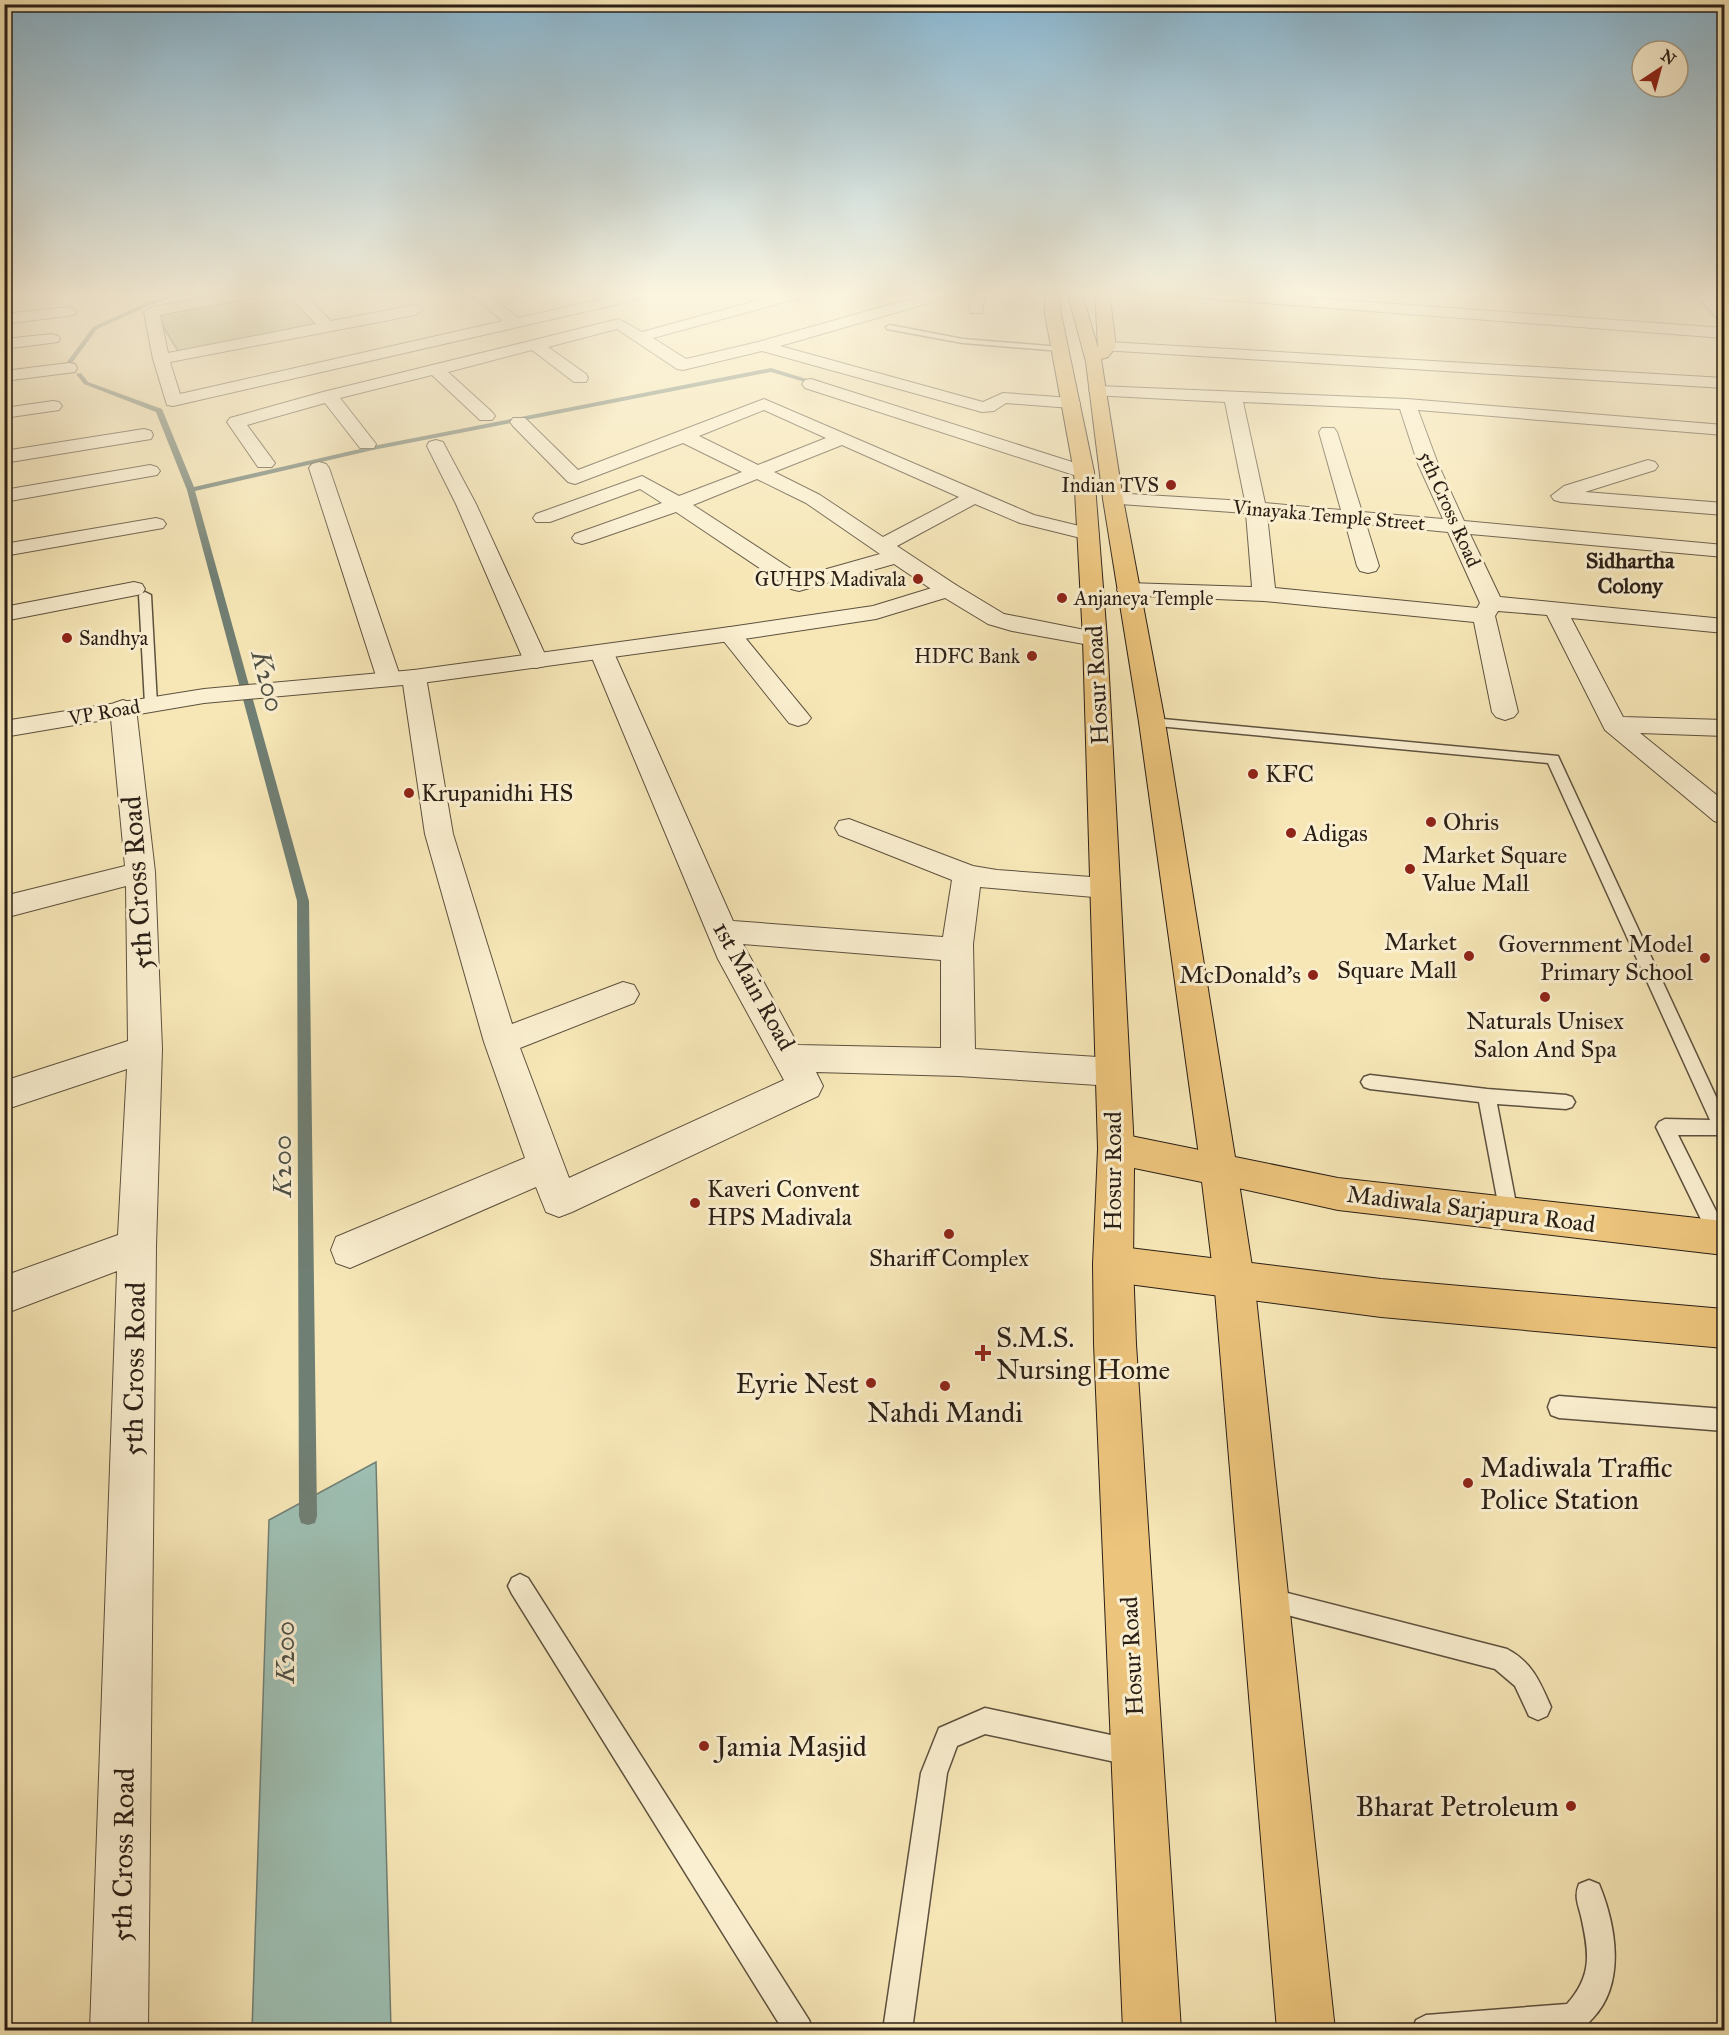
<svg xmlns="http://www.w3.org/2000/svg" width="1729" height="2035" viewBox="0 0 1729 2035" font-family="'IM FELL Great Primer',serif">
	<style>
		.green { fill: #c2c48a; stroke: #767250; stroke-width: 1.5 }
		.water { fill: #9ebfb3; stroke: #707f74; stroke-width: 1.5 }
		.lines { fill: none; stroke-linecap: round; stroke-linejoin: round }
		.stream { fill: #707f74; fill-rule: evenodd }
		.service-casing { stroke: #5d513e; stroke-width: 3 }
		.minor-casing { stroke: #5d513e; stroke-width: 2 }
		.tertiary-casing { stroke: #5d513e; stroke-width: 2 }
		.primary-casing { stroke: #2a1f16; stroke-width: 2 }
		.trunk-casing { stroke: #2a1f16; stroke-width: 2 }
		.service { fill: #faefd0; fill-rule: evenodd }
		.minor { fill: #faefd0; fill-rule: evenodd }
		.tertiary { fill: #faefd0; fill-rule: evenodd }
		.primary { fill: #ecc47c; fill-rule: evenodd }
		.trunk { fill: #ecc47c; fill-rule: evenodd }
		.poi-dot { fill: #8f2418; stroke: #faefd0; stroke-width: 2 }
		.labels { text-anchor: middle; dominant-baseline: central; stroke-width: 6; stroke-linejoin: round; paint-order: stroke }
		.far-poi-label { font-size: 20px; fill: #2a1f16; stroke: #faefd0; text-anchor: end }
		.far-street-label { font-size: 20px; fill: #2a1f16; stroke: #faefd0 }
		.far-neighbourhood-label { font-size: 22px; font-weight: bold; fill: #2a1f16; stroke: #faefd0 }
		.street-label { font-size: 24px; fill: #2a1f16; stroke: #faefd0 }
		.poi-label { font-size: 24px; fill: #2a1f16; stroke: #faefd0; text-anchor: start }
		.water-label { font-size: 26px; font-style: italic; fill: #4d4f45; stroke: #faefd0 }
		.near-street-label { font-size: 28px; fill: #2a1f16; stroke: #faefd0 }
		.near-poi-label { font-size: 28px; fill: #2a1f16; stroke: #faefd0; text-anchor: start }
	</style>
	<rect width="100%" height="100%" fill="#f7e7b7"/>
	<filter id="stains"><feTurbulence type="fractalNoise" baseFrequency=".00333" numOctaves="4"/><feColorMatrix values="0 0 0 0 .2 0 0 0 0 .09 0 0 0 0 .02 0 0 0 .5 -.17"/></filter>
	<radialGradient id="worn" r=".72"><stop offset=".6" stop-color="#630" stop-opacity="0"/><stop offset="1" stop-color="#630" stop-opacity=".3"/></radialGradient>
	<path class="green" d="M276 291H287L317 326 179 353 155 313Z"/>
	<path class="water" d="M376 1462 391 2030H252L269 1520Z"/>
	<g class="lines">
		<path class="stream" d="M184 291H193L148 306 97 329 72 363 67 362 93 327 144 304Z
			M771 368 826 385 822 387 771 372 373 450 195 491 309 901 317 1516 315 1523 308 1525 301 1523 299 1516 297 901 187 490 156 412 84 384 76 374 81 373 88 382 162 409 194 487 373 446Z"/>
		<defs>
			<path id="service" d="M890 325 963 339 1061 347 1065 349 1061 351 963 343 887 329 886 327Z
				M145 592 151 595 157 704 151 708 145 704 139 595Z
				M1152 718 1558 756 1724 1114V1135H1678L1724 1227V1245L1720 1247 1713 1244 1656 1127 1659 1122 1665 1119 1710 1120 1548 763 1147 725 1146 722Z
				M1370 1075 1487 1089 1566 1095 1572 1097 1575 1102 1572 1107 1566 1109 1497 1104 1518 1214 1516 1220 1509 1222 1502 1220 1500 1214 1479 1102 1370 1089 1364 1087 1361 1082 1364 1077Z
				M1559 1396 1724 1409V1431L1559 1418 1551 1415 1548 1407 1551 1399Z
				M520 1574 528 1578 809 2020 813 2030H783L512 1594 508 1586 512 1578Z
				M1268 1588 1507 1649C1532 1662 1540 1682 1551 1707L1547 1716 1538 1720 1529 1716 1515 1686 1495 1669 1260 1608 1256 1600 1260 1592Z
				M985 1708 1134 1740 1143 1744 1147 1753 1143 1762 1134 1766 985 1734 957 1746 947 1773 912 2030H883L921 1773 939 1728Z
				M1589 1880 1599 1884C1616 1925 1626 1983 1593 2018 1588 2023 1585 2028 1579 2030H1412L1416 2020 1426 2015 1567 2004C1593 1975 1589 1952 1581 1916 1578 1904 1574 1896 1579 1884Z"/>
			<path id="minor" d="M4 291H35L28 295 4 297Z
				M241 291H272L265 295 160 315 168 353 316 324 285 291H300L331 321 415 305 423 310 415 315 170 362 180 394 503 321 467 291H483L518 318 638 291H665L658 295 173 406 167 405 153 359 144 312 152 307Z
				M792 291H816L814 294 653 338 686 359 758 342 917 297 908 291C919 291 931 289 938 298L936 301 780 346 983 402 1003 393 1071 398 1077 399 1080 403 1077 407 1071 408 1006 403 994 411 982 412 762 351 683 370 677 369 617 329 548 347 586 374 588 378 586 382H574L532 350 448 372 492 412 495 416 492 420H480L432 375 340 398 376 444 374 448H360L325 403 247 425 275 463 272 467H258L227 422 230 418 323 392 619 319 642 332Z
				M971 291H985L982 313H972L969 310Z
				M1153 291H1220L1724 328V338L1160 295Z
				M1692 291H1707L1724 309V322L1719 320Z
				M69 307 74 309 77 312 74 315 4 324V314Z
				M52 334 58 336 60 339 58 342 4 349V339Z
				M1108 342 1724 378V388L1102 350 1100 347 1102 344Z
				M69 363 75 364 77 368 75 372 4 381V371Z
				M811 379 1091 468 1094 472 1091 476H1077L805 388 802 384 805 380Z
				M1098 386 1407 399 1724 425V435L1418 410 1438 464 1464 521 1724 545V557L1470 534 1500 597 1724 619V633L1571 618 1623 717 1724 720V736L1640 733 1724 801V824L1714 821 1605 730 1547 615 1498 611 1495 616 1518 712 1514 717 1505 720 1496 717 1492 712 1474 622 1264 601 1120 595 1117 590 1120 585 1128 583 1252 587 1246 513 1106 503 1103 499 1106 495 1113 493 1245 501 1225 402 1092 395 1089 391 1092 387ZM1243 402 1400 409 1418 464 1443 519 1362 512 1337 432 1334 428H1322L1319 432 1341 510 1265 503ZM1267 515 1345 522 1357 566 1360 571 1368 573 1376 571 1379 566 1366 524 1448 532 1480 603 1477 608 1275 588Z
				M764 399 1034 515 1096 530 1099 534 1096 538 1089 540 1020 523 975 504 897 546 956 585 959 590 956 595 948 597 940 595 894 564 799 591 791 589 676 512 589 542 582 544 575 542 572 538 575 534 662 503 640 489 550 522H536L533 518 536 514 642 476 679 496 742 472 683 443 575 484 568 482 513 426 510 422 513 418H525L578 470ZM764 410 826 438 758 465 699 436ZM842 445 959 497 883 537 820 495 774 472ZM757 479 806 503 880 554 802 576 693 505Z
				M53 401 59 402 62 406 59 410 4 418V408Z
				M144 429 151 431 153 435 151 439 4 463V451Z
				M436 440 443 442 445 446 476 504 548 661 545 666 536 668 527 666 524 661 456 504 427 446 429 442Z
				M1648 460 1655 462 1658 466 1655 470 1585 492 1724 503V515L1561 502 1554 500 1551 496 1564 486Z
				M319 462 326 464 329 468 401 679 398 684 389 686 380 684 377 679 309 468 312 464Z
				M150 465 157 467 160 471 157 475 4 502V490Z
				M156 518 163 520 166 524 163 528 4 556V544Z
				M134 582 142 584 145 589 142 594 4 621V607Z
				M730 627 738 629 807 713 811 718 807 723 798 726 789 723 718 634 722 629Z
				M602 646 610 648 614 653 733 921 943 937 952 880 839 835 835 828 839 821 849 819 973 866 997 870 1105 878 1116 881 1120 888 1116 895 1105 898 980 887 973 944 975 1049 1113 1058 1125 1062 1130 1072 1125 1082 1113 1086 958 1076 816 1072 823 1086 818 1096 572 1212 559 1217 546 1212 536 1187 350 1268 336 1263 331 1250 336 1237 525 1158 484 1042 425 834 402 677 405 672 414 670 423 672 426 677 453 834 512 1024 623 982 634 985 639 994 634 1003 520 1048 569 1178 784 1080 718 959 590 653 594 648ZM743 944 941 960V1048L798 1045Z
				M123 700 132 703 136 708 155 872 162 1049 156 1246 148 2030H90L117 1271 4 1314V1276L118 1235 127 1069 4 1110V1081L128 1041 126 886 4 918V896L125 866 110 708 114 703Z"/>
			<path id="tertiary" d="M948 583 956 585 1004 614 1095 632 1103 634 1107 639 1103 644 1095 646 1012 631 988 624 945 598 876 619 730 641 414 684 204 703 4 737V721L204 689 414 670 730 627 873 606Z"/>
			<path id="primary" d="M1045 291H1059L1061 314 1094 472 1107 639 1134 1149 1129 1160 1116 1165 1103 1160 1098 1149 1083 639 1074 472 1045 314Z
				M1067 291H1081L1098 348 1095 291H1109L1116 347 1108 357 1101 359 1123 499 1165 722 1235 1157 1338 1178 1724 1221V1255L1338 1210 1206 1181 1201 1170 1139 722 1103 499 1086 362Z
				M1113 1246 1381 1279 1724 1309V1348L1381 1317 1113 1282 1099 1277 1093 1264 1099 1251Z"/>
			<path id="trunk" d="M1116 1133 1219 1154 1232 1159 1237 1170 1254 1279 1335 2030H1277L1214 1279 1202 1182 1134 1168 1133 1264 1136 1344 1181 2030H1123L1094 1344 1093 1264 1098 1149 1103 1138Z"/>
		</defs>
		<use href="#service" class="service-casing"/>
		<use href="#minor" class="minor-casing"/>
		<use href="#tertiary" class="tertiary-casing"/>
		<use href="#primary" class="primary-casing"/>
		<use href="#trunk" class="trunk-casing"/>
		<use href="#service" class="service"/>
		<use href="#minor" class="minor"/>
		<use href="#tertiary" class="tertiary"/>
		<use href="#primary" class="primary"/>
		<use href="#trunk" class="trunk"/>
	</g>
	<linearGradient id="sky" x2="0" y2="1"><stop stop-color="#8ab8d3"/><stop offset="0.51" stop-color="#fbf4df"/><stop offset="1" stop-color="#fbf4df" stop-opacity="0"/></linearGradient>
	<rect width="1729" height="576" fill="url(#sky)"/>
	<g class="poi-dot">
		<circle cx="1171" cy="485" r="6"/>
		<circle cx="918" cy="579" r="6"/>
		<circle cx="1062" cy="598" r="6"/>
		<circle cx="67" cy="638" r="6"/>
		<circle cx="1032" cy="656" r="6"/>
		<circle cx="1253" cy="774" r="6"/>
		<circle cx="409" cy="793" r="6"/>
		<circle cx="1431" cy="822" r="6"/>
		<circle cx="1291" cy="833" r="6"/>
		<circle cx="1410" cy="869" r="6"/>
		<circle cx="1469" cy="956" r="6"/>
		<circle cx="1705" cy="958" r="6"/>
		<circle cx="1313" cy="975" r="6"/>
		<circle cx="1545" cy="997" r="6"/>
		<circle cx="695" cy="1203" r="6"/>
		<circle cx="949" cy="1234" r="6"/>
		<path d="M980 1344h6v6h6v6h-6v6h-6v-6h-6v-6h6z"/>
		<circle cx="871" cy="1383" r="6"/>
		<circle cx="945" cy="1386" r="6"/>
		<circle cx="1468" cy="1483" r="6"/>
		<circle cx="704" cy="1746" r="6"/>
		<circle cx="1571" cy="1806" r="6"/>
	</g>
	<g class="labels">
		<g class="far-poi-label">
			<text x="1159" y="485">Indian TVS</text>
			<text x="906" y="579">GUHPS Madivala</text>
			<text x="1074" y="598" text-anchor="start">Anjaneya Temple</text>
			<text x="79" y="638" text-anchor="start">Sandhya</text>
			<text x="1020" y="656">HDFC Bank</text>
		</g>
		<g class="far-street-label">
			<text transform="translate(1450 509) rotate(66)">5th Cross Road</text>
			<text transform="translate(1329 515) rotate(5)">Vinayaka Temple Street</text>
			<text transform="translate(104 712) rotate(-10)">VP Road</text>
		</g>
		<g class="far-neighbourhood-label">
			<text x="1630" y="560">Sidhartha<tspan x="1630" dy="25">Colony</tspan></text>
		</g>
		<g class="street-label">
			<text transform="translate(1097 685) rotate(-93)">Hosur Road</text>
			<text transform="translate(754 986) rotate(61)">1st Main Road</text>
			<text transform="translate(1113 1171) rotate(-90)">Hosur Road</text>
			<text transform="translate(1471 1209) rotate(7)">Madiwala Sarjapura Road</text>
			<text transform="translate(1132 1656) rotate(-93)">Hosur Road</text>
		</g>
		<g class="poi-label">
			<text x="1265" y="774">KFC</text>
			<text x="421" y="793">Krupanidhi HS</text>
			<text x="1443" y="822">Ohris</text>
			<text x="1303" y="833">Adigas</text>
			<text x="1422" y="855">Market Square<tspan x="1422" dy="28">Value Mall</tspan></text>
			<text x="1457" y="942" text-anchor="end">Market<tspan x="1457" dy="28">Square Mall</tspan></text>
			<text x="1693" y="944" text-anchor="end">Government Model<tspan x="1693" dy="28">Primary School</tspan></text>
			<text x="1301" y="975" text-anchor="end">McDonald's</text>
			<text x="1545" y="1021" text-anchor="middle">Naturals Unisex<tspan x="1545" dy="28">Salon And Spa</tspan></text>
			<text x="707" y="1189">Kaveri Convent<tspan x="707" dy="28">HPS Madivala</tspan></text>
			<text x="949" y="1258" text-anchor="middle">Shariff Complex</text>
		</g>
		<g class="water-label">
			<text transform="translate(268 681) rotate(75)">K200</text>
			<text transform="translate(282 1166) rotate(-90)">K200</text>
			<text transform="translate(285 1652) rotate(-90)">K200</text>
		</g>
		<g class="near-street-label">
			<text transform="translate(137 883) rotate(-94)">5th Cross Road</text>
			<text transform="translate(134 1369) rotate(-89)">5th Cross Road</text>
			<text transform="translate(123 1855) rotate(-89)">5th Cross Road</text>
		</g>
		<g class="near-poi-label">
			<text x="996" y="1337">S.M.S.<tspan x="996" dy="32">Nursing Home</tspan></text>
			<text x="859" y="1383" text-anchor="end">Eyrie Nest</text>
			<text x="945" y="1412" text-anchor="middle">Nahdi Mandi</text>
			<text x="1480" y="1467">Madiwala Traffic<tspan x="1480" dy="32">Police Station</tspan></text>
			<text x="716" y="1746">Jamia Masjid</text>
			<text x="1559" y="1806" text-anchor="end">Bharat Petroleum</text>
		</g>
	</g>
	<rect width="1729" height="2035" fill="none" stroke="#f7e7b7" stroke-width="24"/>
	<rect x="6" y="6" width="1717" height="2023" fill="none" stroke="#2a1f16" stroke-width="3"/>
	<rect x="12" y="12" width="1705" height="2011" fill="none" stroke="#2a1f16" stroke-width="1.5"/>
	<g transform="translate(1660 69) rotate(36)"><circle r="28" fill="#faefd0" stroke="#a79c86" stroke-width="1.5"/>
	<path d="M0-4.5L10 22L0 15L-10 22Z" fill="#8f2418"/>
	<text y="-9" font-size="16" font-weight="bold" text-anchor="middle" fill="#2a1f16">N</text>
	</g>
	<rect width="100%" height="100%" filter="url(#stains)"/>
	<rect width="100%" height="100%" fill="url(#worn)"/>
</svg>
